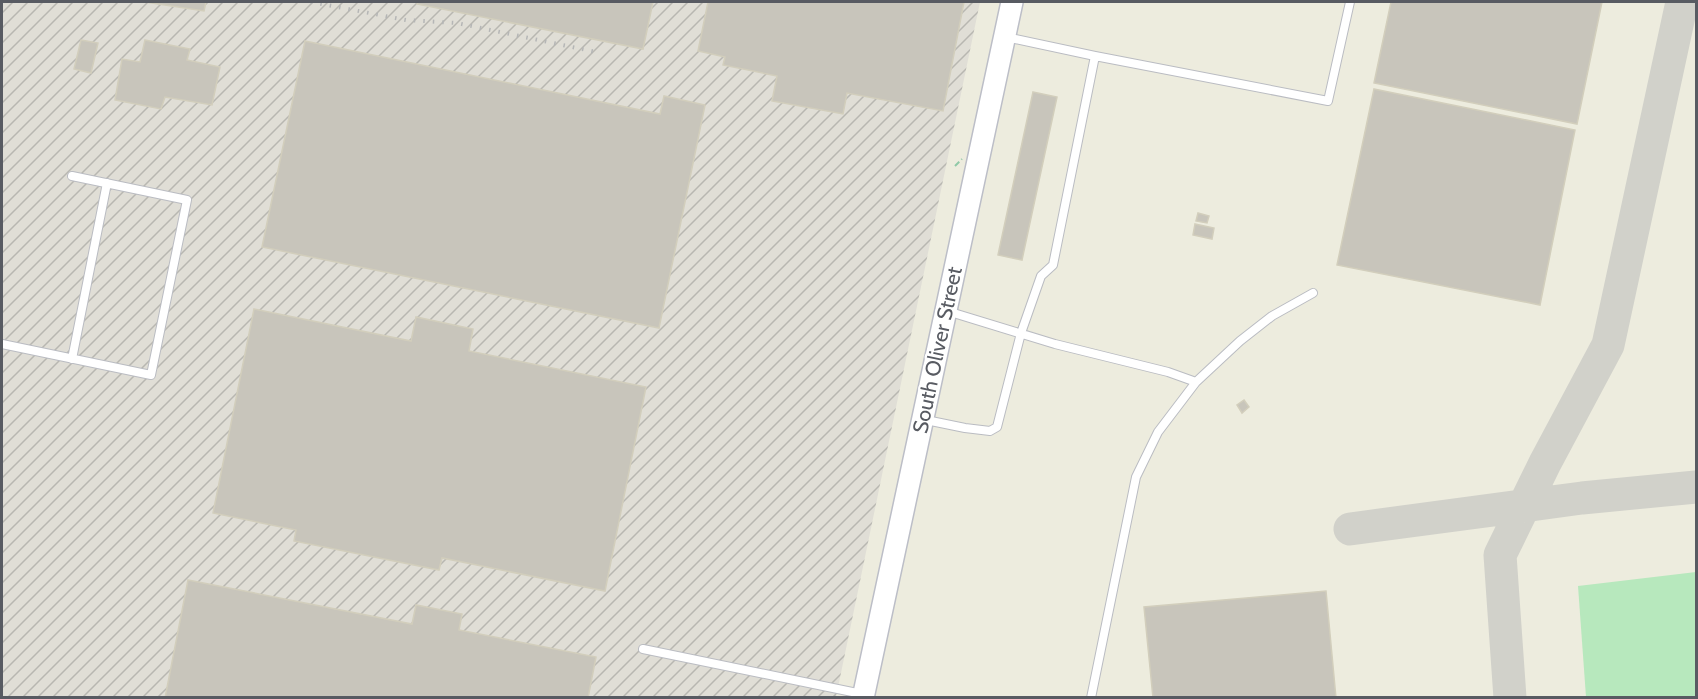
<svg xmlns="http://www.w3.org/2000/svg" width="1698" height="699" viewBox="0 0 1698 699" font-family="Cabin,sans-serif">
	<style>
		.industrial { fill: url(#industrial-furrows) }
		.grass { fill: #b7e8bd }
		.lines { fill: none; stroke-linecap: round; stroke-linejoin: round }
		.taxiway { stroke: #d1d1ca; stroke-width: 33 }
		.building { fill: #c8c5bb; stroke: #d2cebc; stroke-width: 1.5 }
		.service-casing { stroke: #babcc2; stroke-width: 10 }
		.secondary-casing { stroke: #bcbec7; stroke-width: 24 }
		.path { stroke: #90c9a7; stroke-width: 2; stroke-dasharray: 6 3; stroke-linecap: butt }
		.service { stroke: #fff; stroke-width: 8 }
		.secondary { stroke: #fff; stroke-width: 21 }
		.rail { stroke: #b5b6b6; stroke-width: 4; stroke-dasharray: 1.5 8; stroke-linecap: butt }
		.labels { text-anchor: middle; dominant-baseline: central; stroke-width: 4.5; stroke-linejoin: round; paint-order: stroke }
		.street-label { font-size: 21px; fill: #585b62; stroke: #fff }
	</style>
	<defs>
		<pattern id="industrial-furrows" width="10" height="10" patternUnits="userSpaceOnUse" patternTransform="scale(1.5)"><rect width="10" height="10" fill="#e0ded6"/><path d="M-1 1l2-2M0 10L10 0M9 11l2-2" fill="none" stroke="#b8b7b1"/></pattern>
	</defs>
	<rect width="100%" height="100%" fill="#edecde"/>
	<path class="industrial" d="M2 2H980L836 697H2Z"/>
	<path class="grass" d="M1696 572V697H1586L1578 586Z"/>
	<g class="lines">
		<path class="taxiway" d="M1350 529 1582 498 1696 487
			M1510 698 1500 555 1545 463 1608 345 1682 2"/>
	</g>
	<path class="building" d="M145 2H206L204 11Z
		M418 2H653L643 49 417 4Z
		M708 2H964L943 111 847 93 843 114 772 101 777 76 723 65 725 57 698 51Z
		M1391 2H1602L1577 124 1374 83Z
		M81 40 98 43 91 73 74 69Z
		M145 40 190 49 187 60 220 67 212 105 165 97 161 109 115 100 122 59 140 62Z
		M305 41 660 114 664 96 705 105 659 328 262 247Z
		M1374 89 1575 130 1540 305 1337 265Z
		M1033 92 1057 97 1022 260 998 255Z
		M1198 213 1209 216 1207 223 1196 221Z
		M1195 224 1214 228 1212 239 1193 235Z
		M254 309 411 341 416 317 473 329 469 351 646 387 605 591 442 558 439 570 294 541 296 530 213 513Z
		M1244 400 1249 407 1242 413 1237 405Z
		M188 580 412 624 416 605 462 614 459 630 596 657 588 698H165Z
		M1326 591 1336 698H1153L1144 607Z"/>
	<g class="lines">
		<defs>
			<path id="service" d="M1006 37 1095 56 1328 101 1350 2
				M947 311 1055 344 1168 372 1196 382
				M2 344 151 375 187 200 72 176
				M72 359 107 183
				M926 420 965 428 990 431 997 427 1021 333 1041 276 1053 265 1095 56
				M643 649 862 694
				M1091 698 1136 477 1158 432 1196 382 1240 341 1272 316 1313 293"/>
			<path id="secondary" d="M863 698 1012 2"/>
		</defs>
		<use href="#service" class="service-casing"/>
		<use href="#secondary" class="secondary-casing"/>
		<path class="path" d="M955 166 962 159"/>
		<use href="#service" class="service"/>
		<use href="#secondary" class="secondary"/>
		<path class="rail" d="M311 2 406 20 457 23 596 52"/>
	</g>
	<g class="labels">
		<g class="street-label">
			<text transform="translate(937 350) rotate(-78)">South Oliver Street</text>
		</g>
	</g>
	<rect width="1698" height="699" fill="none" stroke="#585b62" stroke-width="6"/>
</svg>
